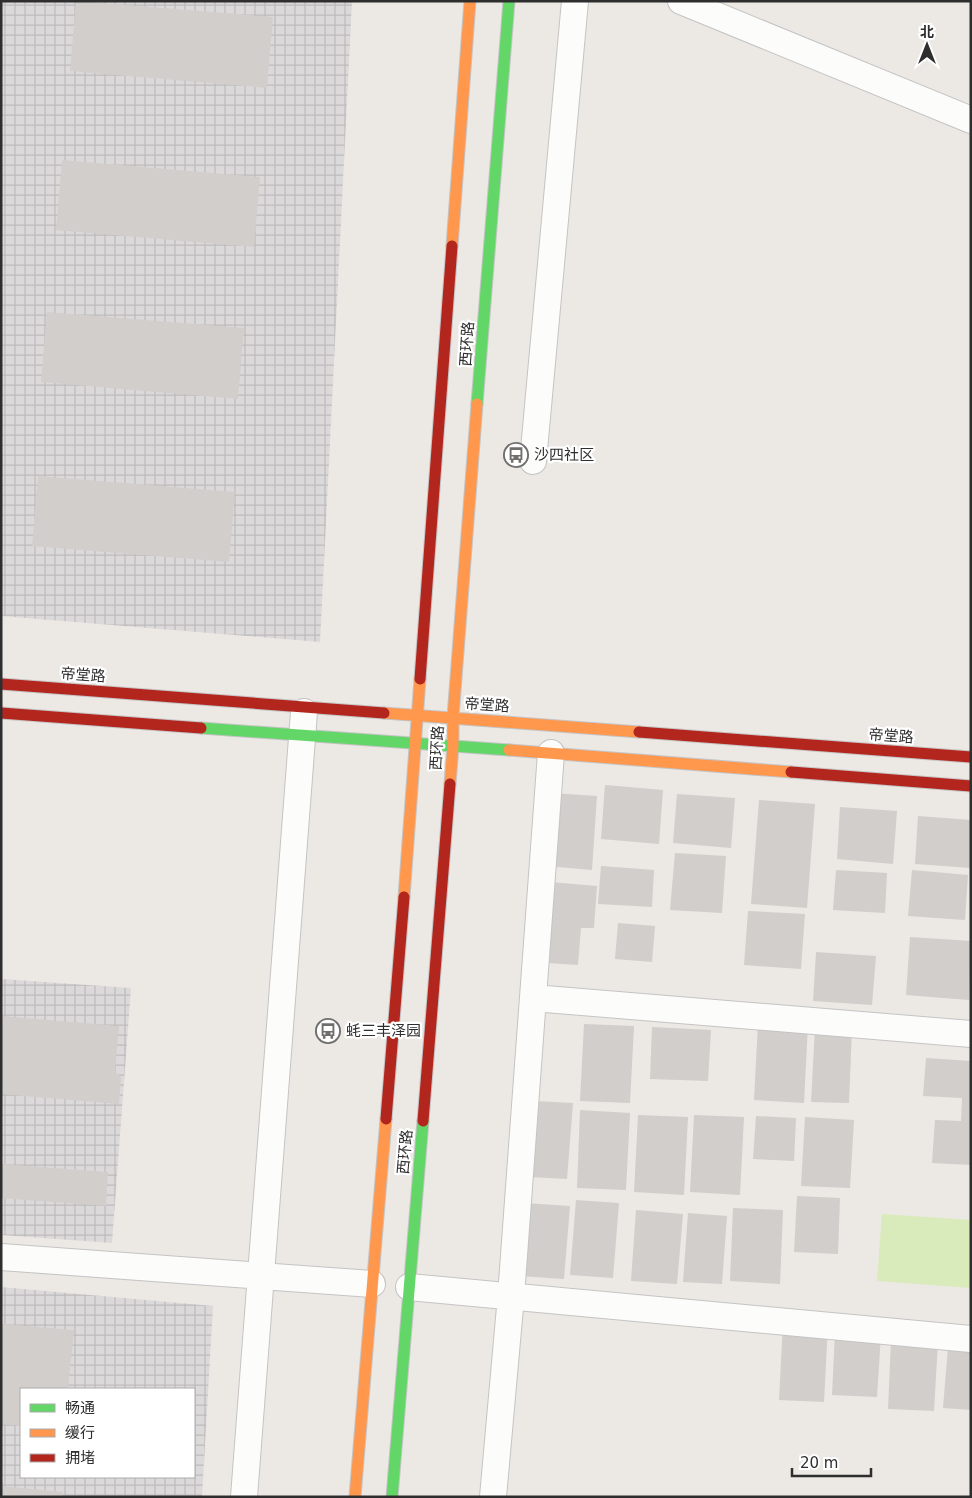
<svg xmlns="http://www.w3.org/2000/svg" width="972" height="1498" viewBox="0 0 972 1498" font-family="'DejaVu Sans','Noto Sans SC',sans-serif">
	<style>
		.industrial { fill: url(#industrial-grid); fill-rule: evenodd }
		.pitch { fill: #d9eabb }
		.building { fill: #d1cecb }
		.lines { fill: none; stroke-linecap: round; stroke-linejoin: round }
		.street-casing { stroke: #c5c4c5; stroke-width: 28 }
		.fast-casing { stroke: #c5c4c5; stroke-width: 13 }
		.slow-casing { stroke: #c5c4c5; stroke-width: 13 }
		.jam-casing { stroke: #c5c4c5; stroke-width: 13 }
		.street { stroke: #fcfcfb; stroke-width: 26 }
		.fast { stroke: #63d668; stroke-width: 11 }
		.slow { stroke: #ff974d; stroke-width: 11 }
		.jam { stroke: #b3261e; stroke-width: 11 }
		.labels { text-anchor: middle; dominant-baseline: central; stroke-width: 4.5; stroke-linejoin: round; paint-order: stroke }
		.street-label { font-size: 15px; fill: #2e2e2e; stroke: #fff }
		.poi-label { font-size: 15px; fill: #2e2e2e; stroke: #fff; text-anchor: start }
	</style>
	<defs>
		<pattern id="industrial-grid" width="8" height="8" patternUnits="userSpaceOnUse" patternTransform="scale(1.25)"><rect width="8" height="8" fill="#dcd9db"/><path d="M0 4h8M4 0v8" fill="none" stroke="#bdbbbc"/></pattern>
	</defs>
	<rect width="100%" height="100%" fill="#ece8e4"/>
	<path class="industrial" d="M1 1H352L320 642 1 616Z
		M1 979 131 988 112 1243 1 1235Z
		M1 1287 213 1306 202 1497H1ZM21 1389H194V1477H21Z"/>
	<path class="pitch" d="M882 1214 971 1220V1288L877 1281Z"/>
	<path class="building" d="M76 1 273 17 267 88 70 71Z
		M62 160 260 177 254 247 56 230Z
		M47 312 244 328 238 399 41 382Z
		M38 476 235 492 229 562 32 546Z
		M605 785 663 790 659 844 601 839Z
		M552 793 597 796 592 870 546 866Z
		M677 794 735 798 731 848 673 843Z
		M759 800 815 804 807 908 751 904Z
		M840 807 897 811 893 864 837 859Z
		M918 816 971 820V868L915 864Z
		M675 853 726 856 722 913 670 910Z
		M601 866 654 870 652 907 598 904Z
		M836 870 887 873 885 913 833 910Z
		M912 870 968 875 965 920 908 916Z
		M550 882 597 886 594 928H581L578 965 547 963Z
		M748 911 805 914 801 969 744 965Z
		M618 923 655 926 652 962 615 959Z
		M910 937 971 941 969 1000 906 995Z
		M816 952 876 956 872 1005 813 1001Z
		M1 1016 119 1026 115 1072 121 1077 119 1104 1 1094Z
		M758 1023 808 1025 804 1103 754 1100Z
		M584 1024 634 1026 630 1103 580 1101Z
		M652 1027 711 1030 708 1081 650 1079Z
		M815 1028 852 1030 849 1103 811 1102Z
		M926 1058 971 1061V1165L932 1163 935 1120 961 1121 962 1098 923 1096Z
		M535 1101 573 1103 567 1179 529 1177Z
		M580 1110 630 1113 626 1190 577 1188Z
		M638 1115 688 1117 684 1195 634 1192Z
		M694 1115 744 1117 740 1195 690 1192Z
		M756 1116 796 1118 794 1161 753 1159Z
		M805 1117 854 1120 850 1188 801 1186Z
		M1 1164 108 1172 106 1206 1 1198Z
		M797 1196 840 1198 838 1254 794 1252Z
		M576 1200 619 1203 613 1278 570 1275Z
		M525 1203 570 1206 564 1279 519 1276Z
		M733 1208 783 1210 780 1284 730 1281Z
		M636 1210 683 1214 677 1284 631 1281Z
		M688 1213 727 1216 722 1284 683 1282Z
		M783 1322 828 1325 824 1402 779 1400Z
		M1 1324 74 1330 68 1389H21V1426L1 1424Z
		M835 1332 881 1334 877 1397 832 1395Z
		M891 1340 938 1342 934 1411 888 1409Z
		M948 1348 971 1350V1410L943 1408Z
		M1 1486 63 1492V1497H1Z"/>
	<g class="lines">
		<defs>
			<path id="street" d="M681 1 971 120
				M533 461 575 1
				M533 998 971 1034
				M1 1257 372 1284
				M409 1287 971 1339
				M244 1497 304 712
				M493 1497 511 1296 551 753"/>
			<path id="fast" d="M477 404 509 1
				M201 728 509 750
				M392 1497 423 1121"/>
			<path id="slow" d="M452 246 470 1
				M384 713 639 732
				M509 750 791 772
				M450 784 453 746V717L477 404
				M404 897 420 679
				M355 1497 386 1119"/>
			<path id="jam" d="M420 679 452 246
				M1 684 384 713
				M1 713 201 728
				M639 732 971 757
				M791 772 971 786
				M386 1119 404 897
				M423 1121 450 784"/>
		</defs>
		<use href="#street" class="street-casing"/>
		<use href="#fast" class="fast-casing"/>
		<use href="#slow" class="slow-casing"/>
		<use href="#jam" class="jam-casing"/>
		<use href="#street" class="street"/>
		<use href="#fast" class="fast"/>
		<use href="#slow" class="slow"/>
		<use href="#jam" class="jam"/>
	</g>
	<defs>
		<symbol id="bus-ring" viewBox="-11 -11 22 22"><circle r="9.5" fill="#fff" stroke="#706f6e" stroke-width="1.5"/><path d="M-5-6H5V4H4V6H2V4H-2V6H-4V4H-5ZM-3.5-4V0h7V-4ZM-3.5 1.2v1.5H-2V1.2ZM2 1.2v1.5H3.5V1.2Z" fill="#706f6e"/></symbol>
	</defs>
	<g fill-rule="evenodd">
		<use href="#bus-ring" x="502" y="441" width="28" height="28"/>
		<use href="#bus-ring" x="314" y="1017" width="28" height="28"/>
	</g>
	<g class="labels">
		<g class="street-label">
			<text transform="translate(467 344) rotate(-86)">西环路</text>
			<text transform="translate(83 675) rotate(4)">帝堂路</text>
			<text transform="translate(487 705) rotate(4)">帝堂路</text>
			<text transform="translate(891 736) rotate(4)">帝堂路</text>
			<text transform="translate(437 748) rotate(-87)">西环路</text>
			<text transform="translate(405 1152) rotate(-85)">西环路</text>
		</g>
		<g class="poi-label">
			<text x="534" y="455">沙四社区</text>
			<text x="346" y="1031">蚝三丰泽园</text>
		</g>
	</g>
	<rect width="972" height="1498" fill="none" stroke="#2e2e2e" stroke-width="5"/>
	<rect x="20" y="1388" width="175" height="90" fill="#ffffff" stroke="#ababab"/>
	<rect x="30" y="1404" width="25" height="8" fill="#63d668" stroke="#ababab"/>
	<text x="65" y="1413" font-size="15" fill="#2e2e2e">畅通</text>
	<rect x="30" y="1429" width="25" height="8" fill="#ff974d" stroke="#ababab"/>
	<text x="65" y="1438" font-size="15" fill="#2e2e2e">缓行</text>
	<rect x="30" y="1454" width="25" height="8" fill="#b3261e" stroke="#ababab"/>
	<text x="65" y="1463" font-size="15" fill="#2e2e2e">拥堵</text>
	<g transform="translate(927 45)" stroke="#ffffff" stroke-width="4" paint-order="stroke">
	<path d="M0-4L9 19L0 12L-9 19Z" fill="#2e2e2e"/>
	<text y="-8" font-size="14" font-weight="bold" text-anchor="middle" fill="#2e2e2e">北</text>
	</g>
	<path d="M792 1468v8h79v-8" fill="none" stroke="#2e2e2e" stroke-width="2.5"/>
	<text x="800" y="1468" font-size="15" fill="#2e2e2e" stroke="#ffffff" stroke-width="4" paint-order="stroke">20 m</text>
</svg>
